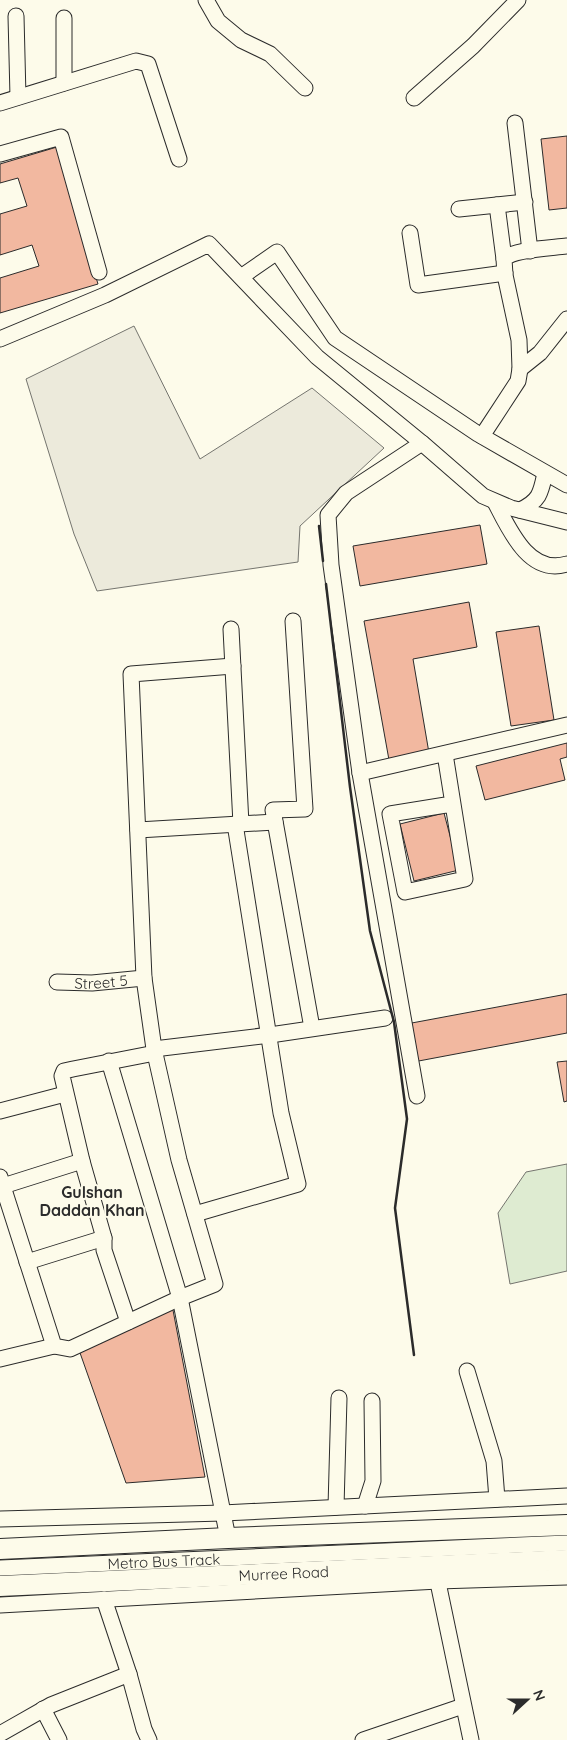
<svg xmlns="http://www.w3.org/2000/svg" width="567" height="1740" viewBox="0 0 567 1740" font-family="Quicksand,sans-serif">
	<style>
		.green { fill: #deebd1; stroke: #74746e }
		.parking { fill: #eceadb; stroke: #74746e }
		.building { fill: #f2b8a0; stroke: #2b2b2b }
		.lines { fill: none; stroke-linecap: round; stroke-linejoin: round }
		.minor-casing { stroke: #2b2b2b; stroke-width: 17 }
		.major-casing { stroke: #2b2b2b; stroke-width: 22 }
		.minor { stroke: #fdfbea; stroke-width: 15 }
		.major { stroke: #fdfbea; stroke-width: 20 }
		.wall { stroke: #2b2b2b; stroke-width: 2.5 }
		.labels { text-anchor: middle; dominant-baseline: central; stroke-width: 4; stroke-linejoin: round; paint-order: stroke }
		.street-label { font-size: 15px; fill: #2b2b2b; stroke: #fdfbea }
		.neighbourhood-label { font-size: 16px; font-weight: bold; fill: #2b2b2b; stroke: #fdfbea }
	</style>
	<rect width="100%" height="100%" fill="#fdfbea"/>
	<path class="green" d="M567 1164V1271L510 1284 498 1213 526 1172Z"/>
	<path class="parking" d="M134 326 200 459 312 388 384 448 300 526 298 562 97 591 74 534 26 379Z"/>
	<path class="building" d="M567 136V208L549 210 541 139Z
		M57 147 98 284 0 313V278L39 266 32 245 0 255V214L27 206 18 178 0 183V164Z
		M480 525 487 564 360 586 353 546Z
		M469 602 477 647 413 659 429 753 389 760 364 621Z
		M539 626 554 720 511 726 496 632Z
		M567 743V757L560 759 565 780 485 800 476 766Z
		M444 813 459 870 414 881 400 824Z
		M567 994V1033L408 1063 401 1025Z
		M567 1061V1101L564 1102 557 1062Z
		M172 1305 205 1477 126 1483 79 1350Z"/>
	<g class="lines">
		<defs>
			<g id="minor">
				<path d="M206 0 218 21 241 40 270 54 305 88"/>
				<path d="M16 16 18 97"/>
				<path d="M64 83V18"/>
				<path d="M414 98 473 46 518 0"/>
				<path d="M0 103 136 61 148 64 179 159"/>
				<path d="M515 123 530 251"/>
				<path d="M0 154 61 137 99 272"/>
				<path d="M497 205 504 259"/>
				<path d="M459 209 525 202"/>
				<path d="M410 233 418 285 505 273"/>
				<path d="M241 277 277 252 335 338 478 434 567 485"/>
				<path d="M0 339 105 295 209 244 317 357 422 443 483 496 511 508 567 522"/>
				<path d="M520 369 540 353 567 319"/>
				<path d="M482 436 518 381 520 369 519 340 505 275 504 259C513 249 552 248 567 246"/>
				<path d="M495 502C509 529 529 576 567 564"/>
				<path d="M520 510C540 501 541 492 545 473"/>
				<path d="M293 621 305 809 273 810 312 1028"/>
				<path d="M231 629 241 824"/>
				<path d="M445 754 465 879 405 892 390 814 452 804"/>
				<path d="M360 773 567 725"/>
				<path d="M138 830 275 822"/>
				<path id="s1" d="M57 982 92 983 144 978"/>
				<path d="M154 1049 270 1035 385 1018"/>
				<path d="M109 1061 180 1298 228 1538"/>
				<path d="M417 1096 360 773 331 565 328 515 346 493 422 443"/>
				<path d="M0 1111 65 1094"/>
				<path d="M0 1177 54 1346 70 1349 180 1298 215 1284 179 1160 154 1049 144 978 131 674 233 666"/>
				<path d="M3 1186 82 1161"/>
				<path d="M195 1214 298 1184 281 1113 235 824"/>
				<path d="M27 1262 104 1238"/>
				<path d="M128 1322 104 1250V1238L82 1161 62 1076 64 1071 73 1069 155 1053"/>
				<path d="M0 1359 54 1346"/>
				<path d="M467 1371 494 1461 497 1499"/>
				<path d="M365 1506 373 1481 372 1401"/>
				<path d="M336 1507 339 1398"/>
				<path d="M0 1519 223 1513 567 1496"/>
				<path id="s2" d="M0 1568 567 1543"/>
				<path d="M436 1573 471 1740"/>
				<path d="M104 1599 129 1674 144 1729 149 1740"/>
				<path d="M0 1605 438 1581 567 1577"/>
				<path d="M43 1709 59 1740"/>
				<path d="M0 1734 51 1705 129 1674"/>
				<path d="M363 1740 463 1706"/>
			</g>
			<g id="major">
				<path d="M0 1549 228 1538 567 1525"/>
				<path id="s3" d="M0 1586 567 1560"/>
			</g>
		</defs>
		<use href="#minor" class="minor-casing"/>
		<use href="#major" class="major-casing"/>
		<use href="#minor" class="minor"/>
		<use href="#major" class="major"/>
		<path class="wall" d="M319 526 323 561
			M326 584 350 787 370 931 394 1022 407 1119 395 1208 414 1355"/>
	</g>
	<g class="labels">
		<g class="street-label">
			<text stroke="none"><textPath href="#s1" startOffset="44">Street 5</textPath></text>
			<text stroke="none"><textPath href="#s2" startOffset="164">Metro Bus Track</textPath></text>
			<text stroke="none"><textPath href="#s3" startOffset="284">Murree Road</textPath></text>
		</g>
		<g class="neighbourhood-label">
			<text x="92" y="1192">Gulshan<tspan x="92" dy="18">Daddan Khan</tspan></text>
		</g>
	</g>
	<g transform="translate(527 1700) rotate(69)" stroke="#fdfbea" stroke-width="4" paint-order="stroke">
	<path d="M0-4L9 19L0 12L-9 19Z" fill="#2b2b2b"/>
	<text y="-8" font-size="14" font-weight="bold" text-anchor="middle" fill="#2b2b2b">N</text>
	</g>
</svg>
